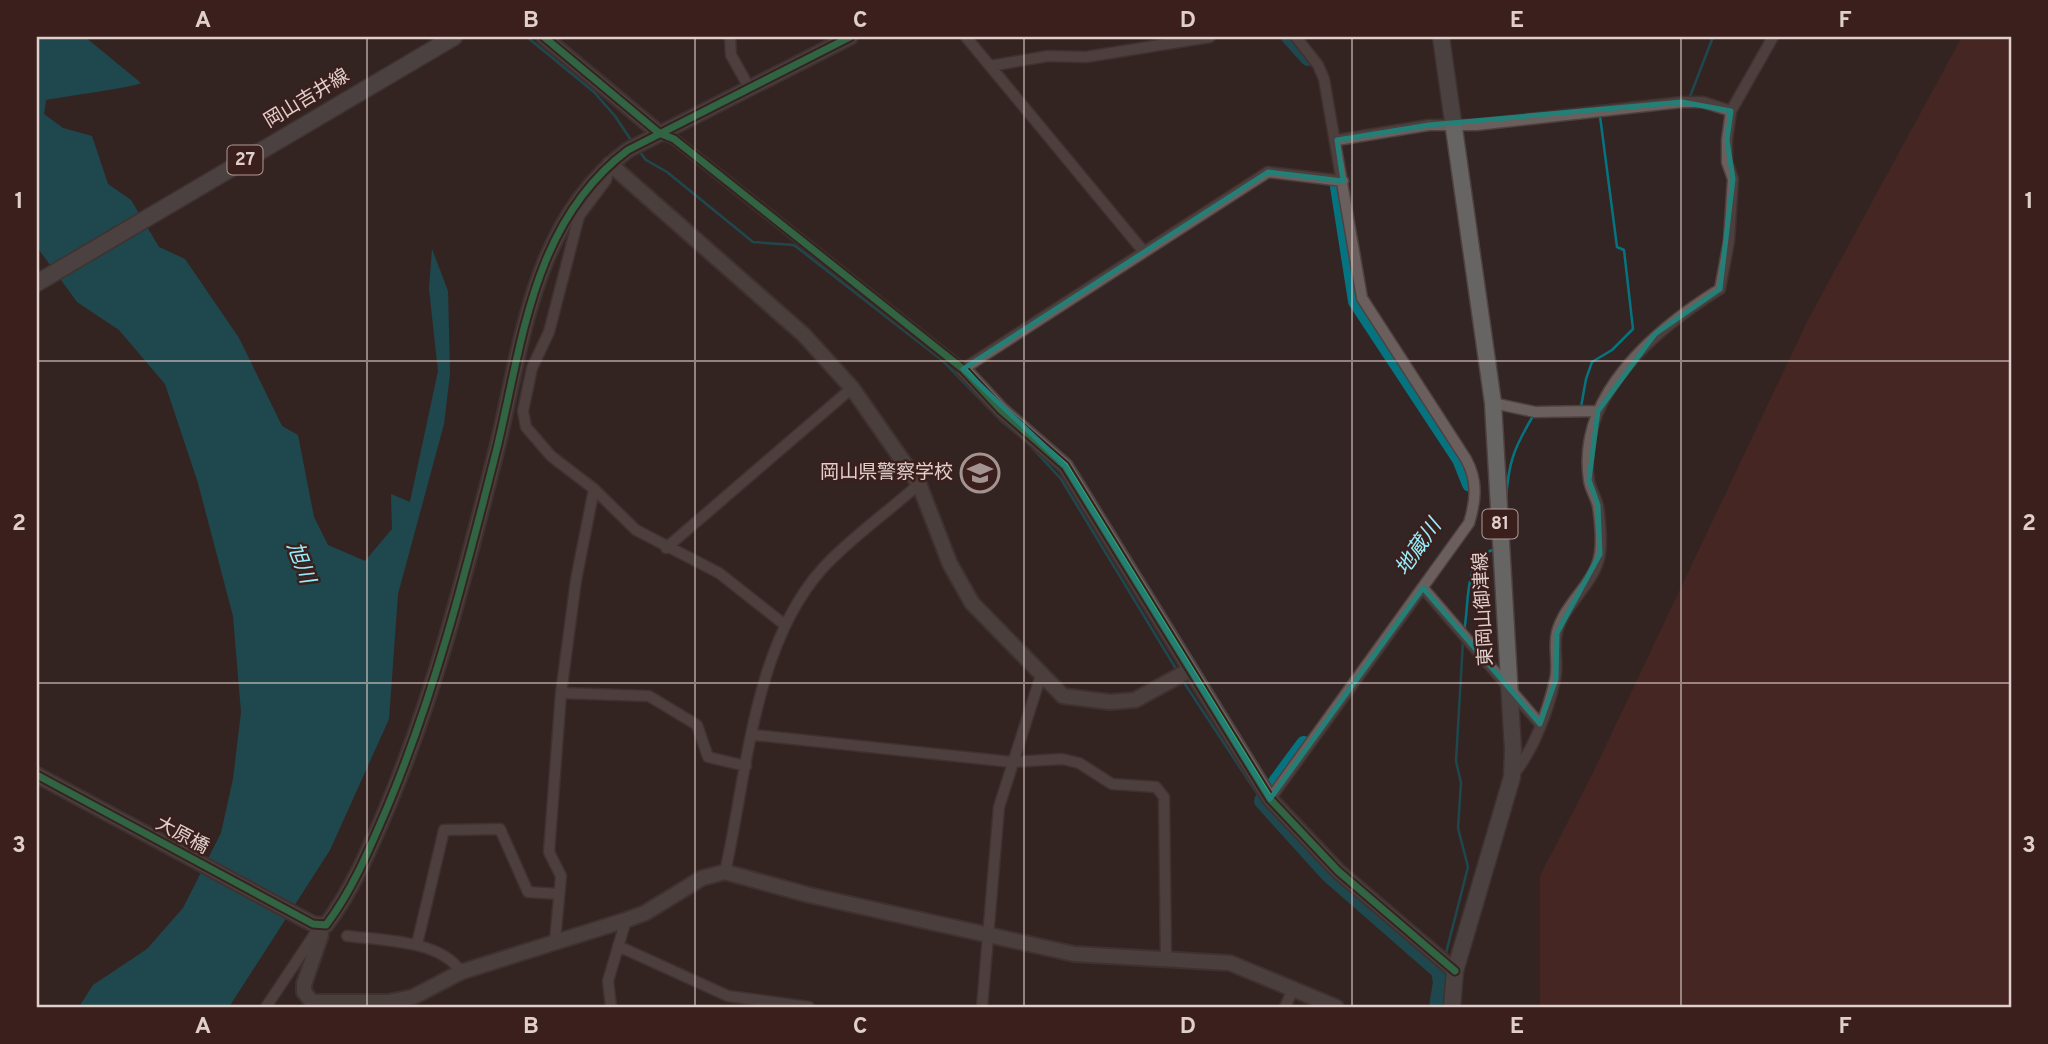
<svg xmlns="http://www.w3.org/2000/svg" width="2048" height="1044" viewBox="0 0 2048 1044" font-family="Overpass,'Noto Sans JP',sans-serif">
	<style>
		.green { fill: #5c2925 }
		.water { fill: #067480 }
		.lines { fill: none; stroke-linecap: round; stroke-linejoin: round }
		.stream { stroke: #067480; stroke-width: 2.5 }
		.river { stroke: #067480; stroke-width: 16 }
		.street-casing { stroke: #4e413f; stroke-width: 13 }
		.secondary-casing { stroke: #4e413f; stroke-width: 18 }
		.primary-casing { stroke: #4e413f; stroke-width: 19 }
		.street { stroke: #6a5f5d; stroke-width: 10 }
		.secondary { stroke: #686161; stroke-width: 14 }
		.primary { stroke: #666564; stroke-width: 16 }
		.cycleway-casing { stroke: #3a1f1c; stroke-width: 11 }
		.cycleway { stroke: #2db169; stroke-width: 7 }
		.marked { fill: none; stroke: #247f77; stroke-width: 5; stroke-linejoin: round }
		.grid { fill: none; stroke: #e1cfcc; stroke-width: 2; stroke-opacity: 0.55 }
		.labels { text-anchor: middle; dominant-baseline: central; stroke-width: 5; stroke-linejoin: round; paint-order: stroke }
		.shield { fill: #3a1f1c; stroke: #af9a97; stroke-width: 2 }
		.shield-label { font-size: 18px; font-weight: bold; fill: #e1cfcc }
		.street-label { font-size: 19px; fill: #e1cfcc; stroke: #3a1f1c }
		.poi-label { font-size: 19px; fill: #e1cfcc; stroke: #3a1f1c; text-anchor: end }
		.water-label { font-size: 21px; font-style: italic; fill: #96eefc; stroke: #3a1f1c }
		.neatline { fill: none; stroke: #e1cfcc; stroke-width: 2.5 }
		.grid-label { font-size: 23px; text-anchor: middle; font-weight: bold; fill: #e1cfcc }
	</style>
	<rect width="100%" height="100%" fill="#332523"/>
	<path class="green" d="M1962 37H2011V1007H1540V876L1592 775 1809 318Z"/>
	<path class="water" d="M37 37H85L141 83C136 87 60 97 46 100L44 114 63 128 92 136 108 184 131 200 159 247 185 259 239 338 282 426 298 435 314 517 328 545 365 561 392 529 391 494 410 502 438 371 429 289 432 249 448 291 450 374 444 424 398 594 389 719 330 850 229 1007H79L93 985 147 949 183 908 221 833 233 779 241 712 233 616 198 483 165 384 119 330 77 302 37 247Z"/>
	<g class="lines">
		<path class="stream" d="M527 37 594 92 615 116 633 143
			M1689 99 1713 37
			M1599 109V106L1620 104
			M639 151 646 160 667 172 753 242 794 245 943 361 1001 421 1026 441 1061 479 1178 672
			M1581 407 1586 379 1592 362 1612 350 1633 329 1624 250 1617 247 1600 116
			M1506 501C1508 463 1514 448 1533 416
			M1464 631C1470 603 1462 560 1495 549
			M1183 681 1262 801
			M1445 957 1468 867 1458 828 1461 783 1456 761 1463 641"/>
		<path class="river" d="M1289 37 1308 58
			M1337 180 1356 301 1460 459 1470 484
			M1304 744 1262 801 1328 874 1439 971 1441 982 1437 1007"/>
		<defs>
			<path id="street" d="M730 37 731 55 750 89
				M966 37 1144 252
				M990 66 1048 56 1086 57 1210 37
				M659 133 674 139 963 369 1268 172 1343 181
				M1337 140 1429 125H1476L1682 102H1703L1731 111
				M609 168 606 180 579 216 549 332 532 368 523 411 526 427 551 456 594 489 636 530 719 573 785 625
				M1493 403 1535 412 1598 411
				M666 548 852 388
				M1423 588 1540 724
				M561 693 649 696 697 725 708 757 746 766
				M754 735 1012 762 1062 759 1079 763 1112 784 1156 787 1164 797 1166 960
				M1512 776C1533 752 1548 711 1555 680 1559 664 1553 647 1557 632 1565 602 1596 583 1600 553 1602 539 1600 520 1598 506 1596 497 1590 489 1589 480 1576 395 1656 329 1720 289L1729 241 1733 179 1727 162V140L1731 111 1773 37
				M1270 799 1469 523C1476 500 1478 481 1466 459L1362 298 1324 79 1318 65 1296 37
				M725 872C747 775 753 646 822 569 850 538 888 512 919 484
				M347 936C381 940 441 940 461 972
				M555 941 561 876 549 852 561 693 576 580 594 489
				M417 944 444 830 500 829 528 892 559 894
				M618 946 728 996 809 1007
				M266 1007 320 926
				M611 1007 608 981 626 920
				M982 1007 999 807 1041 675
				M1285 1007 1294 987"/>
			<path id="secondary" d="M544 37 659 133
				M610 164 804 335 852 388 919 484 950 564 972 603 1063 696 1110 702 1135 700 1188 671
				M963 369 1001 410 1065 466 1270 799 1338 871 1455 971
				M37 775 313 924 326 925C352 891 370 848 387 808 436 691 466 570 497 448 523 340 533 221 628 150L850 37
				M320 926 321 935 304 984V992L312 1002H388L413 997 461 972 626 920 645 913 702 878 725 872 809 895 1074 954 1230 963 1336 1007"/>
			<path id="primary" d="M1441 37 1493 403 1513 750 1512 777 1455 971 1452 1007
				M37 283 454 37"/>
		</defs>
		<use href="#street" class="street-casing"/>
		<use href="#secondary" class="secondary-casing"/>
		<use href="#primary" class="primary-casing"/>
		<use href="#street" class="street"/>
		<use href="#secondary" class="secondary"/>
		<use href="#primary" class="primary"/>
		<defs>
			<path id="cycleway" d="M544 37 659 133 674 139 963 369 1001 410 1065 466 1270 799 1338 871 1455 971
				M37 775 313 924 326 925C352 891 370 848 387 808 436 691 466 570 497 448 523 340 533 221 628 150L850 37"/>
		</defs>
		<use href="#cycleway" class="cycleway-casing"/>
		<use href="#cycleway" class="cycleway"/>
	</g>
	<path d="M0 0H2048V1044H0ZM1682 102 1731 111 1727 140 1733 179 1720 289 1655 334 1598 411 1589 480 1598 505 1600 554 1557 633 1556 679 1540 724 1423 588 1270 799 1065 466 963 369 1268 172 1343 181 1337 140 1429 125Z" fill="#332523" fill-opacity=".55" fill-rule="evenodd"/>
	<path class="marked" d="M1682 102 1731 111 1727 140 1733 179 1720 289 1655 334 1598 411 1589 480 1598 505 1600 554 1557 633 1556 679 1540 724 1423 588 1270 799 1065 466 963 369 1268 172 1343 181 1337 140 1429 125Z"/>
	<path class="grid" d="M367 37V1007M695 37V1007M1024 37V1007M1352 37V1007M1681 37V1007M37 361H2011M37 683H2011"/>
	<defs>
		<symbol id="school-ring" viewBox="-11 -11 22 22"><circle r="9.5" fill="#3a1f1c" stroke="#a49491" stroke-width="1.5"/><path d="M0-5L7-2L0 1L-7-2ZM-4 1L0 2.5L4 1V4Q0 6-4 4Z" fill="#a49491"/></symbol>
	</defs>
	<g fill-rule="evenodd">
		<use href="#school-ring" x="958" y="451" width="44" height="44"/>
	</g>
	<g class="labels">
		<g class="shield">
			<rect x="227.5" y="145.5" width="35" height="29" rx="5"/>
			<rect x="1482.5" y="509.5" width="35" height="29" rx="5"/>
		</g>
		<g class="shield-label">
			<text x="245" y="160">27</text>
			<text x="1500" y="524">81</text>
		</g>
		<g class="street-label">
			<text transform="translate(307 99) rotate(-31)">岡山吉井線</text>
			<text transform="translate(1484 609) rotate(-93)">東岡山御津線</text>
			<text transform="translate(182 836) rotate(28)">大原橋</text>
		</g>
		<g class="poi-label">
			<text x="953" y="473">岡山県警察学校</text>
		</g>
		<g class="water-label">
			<text transform="translate(1419 548) rotate(-55)">地蔵川</text>
			<text transform="translate(300 563) rotate(69)">旭川</text>
		</g>
	</g>
	<rect width="2048" height="1044" fill="none" stroke="#3a1f1c" stroke-width="77"/>
	<rect x="38" y="38" width="1972" height="968" class="neatline"/>
	<g class="grid-label">
		<text x="203" y="27">A</text>
		<text x="531" y="27">B</text>
		<text x="860" y="27">C</text>
		<text x="1188" y="27">D</text>
		<text x="1517" y="27">E</text>
		<text x="1845" y="27">F</text>
		<text x="19" y="208">1</text>
		<text x="2029" y="208">1</text>
		<text x="19" y="530">2</text>
		<text x="2029" y="530">2</text>
		<text x="19" y="852">3</text>
		<text x="2029" y="852">3</text>
		<text x="203" y="1033">A</text>
		<text x="531" y="1033">B</text>
		<text x="860" y="1033">C</text>
		<text x="1188" y="1033">D</text>
		<text x="1517" y="1033">E</text>
		<text x="1845" y="1033">F</text>
	</g>
</svg>
